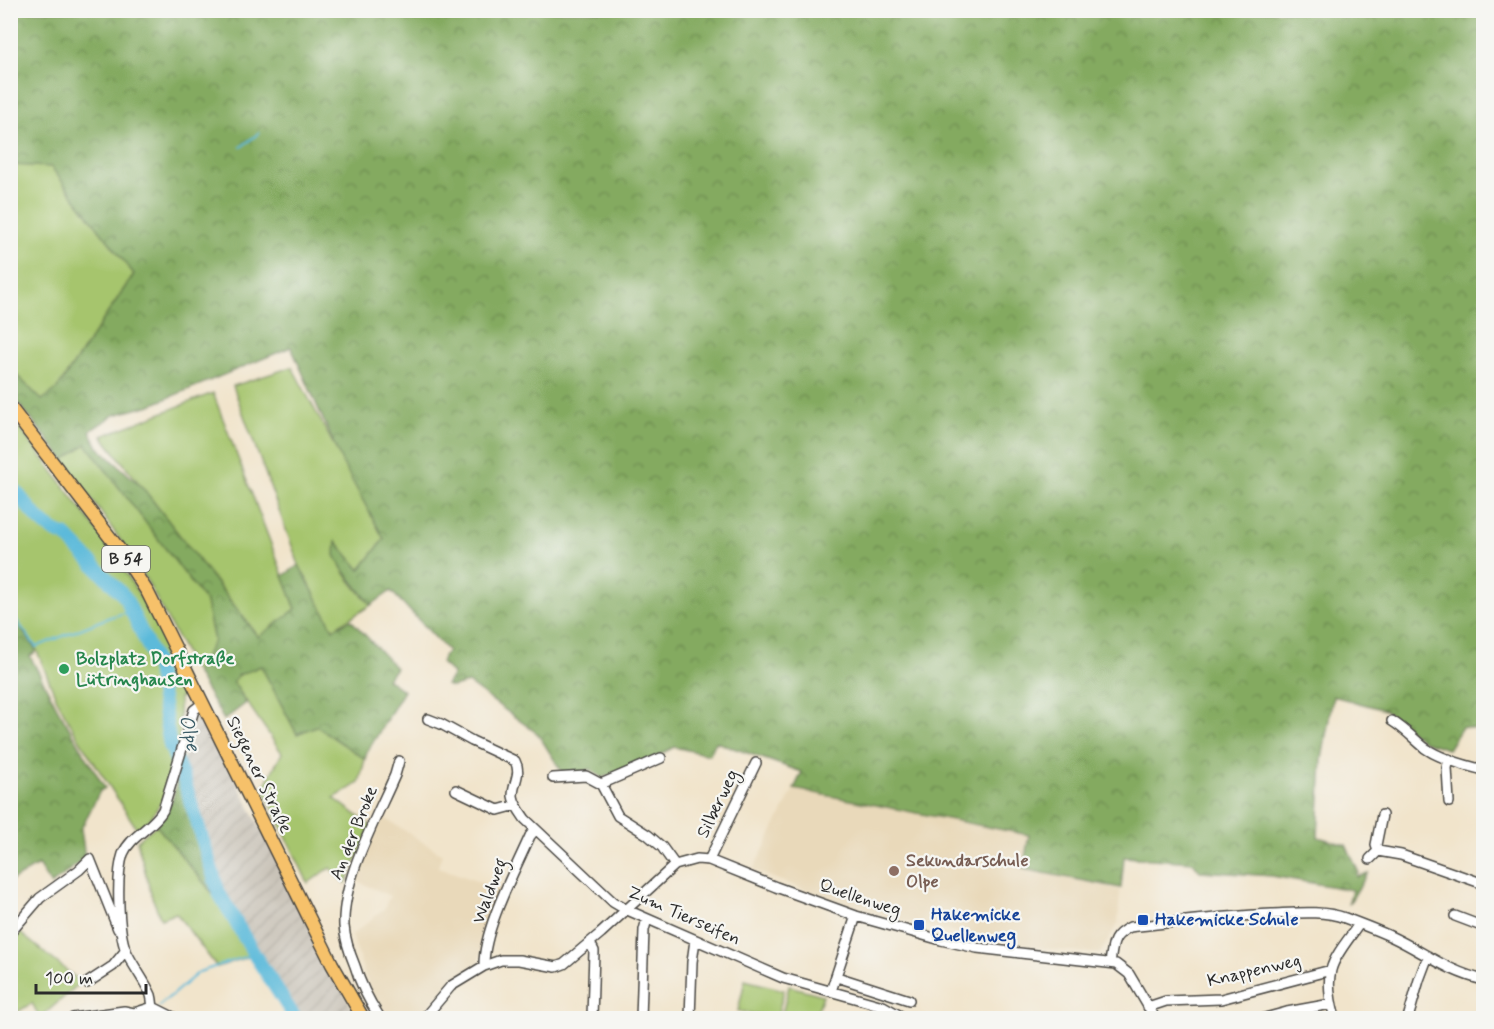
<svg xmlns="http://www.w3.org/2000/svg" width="1494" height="1029" viewBox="0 0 1494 1029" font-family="Mynerve,sans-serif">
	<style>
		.built { fill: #e9d9ba }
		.industrial { fill: url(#industrial-furrows) }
		.green { fill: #a6c56d; stroke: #68784c; stroke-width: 1.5 }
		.forest { fill: url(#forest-crowns); stroke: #586a46; stroke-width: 1.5 }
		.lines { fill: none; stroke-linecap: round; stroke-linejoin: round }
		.stream { stroke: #5cbada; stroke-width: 2 }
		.river { stroke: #5cbada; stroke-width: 14 }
		.minor-casing { stroke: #494743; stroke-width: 12 }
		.major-casing { stroke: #494743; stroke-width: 15 }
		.minor { stroke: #fff; stroke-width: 9 }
		.major { stroke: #f6c16b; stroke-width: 12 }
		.leisure-dot { fill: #2e9e5b; stroke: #f6f6f2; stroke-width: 2 }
		.education-dot { fill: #8d6e63; stroke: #f6f6f2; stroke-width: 2 }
		.transit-dot { fill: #1a4fb4; stroke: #f6f6f2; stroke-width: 2 }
		.labels { text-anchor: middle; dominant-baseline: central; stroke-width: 4.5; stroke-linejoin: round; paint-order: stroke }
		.shield { fill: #f6f6f2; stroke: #686867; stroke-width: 1.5 }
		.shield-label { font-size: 16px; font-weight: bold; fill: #2b2b2b }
		.leisure-label { font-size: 18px; font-weight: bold; fill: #27864d; stroke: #f6f6f2; text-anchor: start }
		.street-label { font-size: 18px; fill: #2b2b2b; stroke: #f6f6f2 }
		.education-label { font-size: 18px; font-weight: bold; fill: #785e54; stroke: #f6f6f2; text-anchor: start }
		.transit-label { font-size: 18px; font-weight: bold; fill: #164399; stroke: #f6f6f2; text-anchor: start }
		.water-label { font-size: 20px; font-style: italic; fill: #3c5d68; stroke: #f6f6f2 }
	</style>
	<defs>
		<pattern id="industrial-furrows" width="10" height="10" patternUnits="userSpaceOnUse" patternTransform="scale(1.5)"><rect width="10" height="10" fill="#c9c3b8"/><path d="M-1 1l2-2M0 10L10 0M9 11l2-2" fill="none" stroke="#ada89e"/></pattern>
		<pattern id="forest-crowns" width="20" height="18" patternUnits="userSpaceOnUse" patternTransform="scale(1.5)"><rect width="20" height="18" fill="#84aa60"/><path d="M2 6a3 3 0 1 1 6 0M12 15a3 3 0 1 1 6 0" fill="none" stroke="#6c8b4f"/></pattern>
	</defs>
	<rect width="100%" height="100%" fill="#f6f6f2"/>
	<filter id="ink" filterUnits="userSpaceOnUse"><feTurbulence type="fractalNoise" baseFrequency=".0167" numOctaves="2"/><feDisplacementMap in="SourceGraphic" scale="12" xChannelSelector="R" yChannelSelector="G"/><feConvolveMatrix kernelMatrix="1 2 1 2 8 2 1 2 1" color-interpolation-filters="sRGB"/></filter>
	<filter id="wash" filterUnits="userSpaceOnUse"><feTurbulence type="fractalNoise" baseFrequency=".008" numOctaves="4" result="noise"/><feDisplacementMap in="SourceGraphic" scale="24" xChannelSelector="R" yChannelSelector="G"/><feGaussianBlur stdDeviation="1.35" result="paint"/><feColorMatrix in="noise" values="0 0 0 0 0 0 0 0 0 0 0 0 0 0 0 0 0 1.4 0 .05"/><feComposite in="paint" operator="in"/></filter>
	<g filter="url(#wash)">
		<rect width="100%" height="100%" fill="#f1e4cb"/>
		<path class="built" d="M794 789 1029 835 1023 869 1120 890 1118 923 1100 954 990 943 983 939 857 910 753 870Z
			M383 817 442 854 438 867 501 890 478 963 472 969 447 985 419 1018H397L391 1016 382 1007 374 998 366 979 352 935 384 909 390 896 355 880Z"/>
		<path class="industrial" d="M194 718 206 721 357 1018H299L257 953 226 893 182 767Z"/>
		<path class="green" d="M11 165 51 166 134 274 57 389 42 401 11 369Z
			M292 367 384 539 360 570 336 542C333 567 356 587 371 605L333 629 299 565 233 386Z
			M213 393 296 609 259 637 102 436Z
			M10 416C62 483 116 550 156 624 169 647 179 671 190 694L179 698 180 746 166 795 150 819 137 829 79 739 57 700 37 651 11 612Z
			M86 443 206 602 214 641 196 673 140 568 64 460Z
			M261 666 297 734 316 726 365 759 359 783 334 798 371 826 346 883 330 868 308 883 263 788 282 753 233 682 238 675Z
			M156 825 214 895 253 955 217 967 176 913 161 919 152 897 137 841Z
			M14 928 81 982 40 1018 32 1003 11 1016 10 932Z
			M745 980 784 990 777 1018 738 1011Z
			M789 986 823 995 815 1018H781Z"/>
		<path class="forest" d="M11 11H1483V730L1462 727 1448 749 1423 741 1385 710 1333 696 1322 759 1318 837 1346 845 1359 873 1356 874 1357 877 1368 873 1348 905 1352 890 1272 876 1200 871 1193 862 1124 857 1121 888 1023 869 1029 835 794 789 802 772 716 742 709 755 674 747 655 757 602 778 590 769 584 772H562L538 734 468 683 452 687 446 685 453 674 441 663 443 657 448 651 391 591 371 605 342 568 335 555 336 541 360 570 384 539 342 462 291 347 151 405 114 415 90 431 98 447 143 488 258 637 296 609 283 576 299 565 333 629 351 620 396 668 387 679 404 691 367 752 365 759 316 726 297 734 261 666 239 675 233 681 246 703 224 720 196 673 214 641 206 602 86 444 64 460 11 394 10 369 42 400 57 389 134 274 51 167 11 165Z
			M10 612 37 651 30 656 59 711 105 788 100 791 81 829 85 858 51 885 38 865 11 881Z
			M178 774 217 892 240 935 214 895 156 825 173 798Z"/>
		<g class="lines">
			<path class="stream" d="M241 147 259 133
				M10 611 36 647 110 617 132 611
				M159 1006 199 972 254 954"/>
			<path class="river" d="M10 484C25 502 42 530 65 535L125 597 156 663 170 745 184 780 219 893 254 954 295 1018"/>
		</g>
	</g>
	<g filter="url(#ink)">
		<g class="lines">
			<defs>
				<path id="minor" d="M428 719 441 724 472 741 515 761C522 774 513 782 513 796 514 804 520 812 525 819L613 902 625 909 783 978 883 1006 904 1018
					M1392 721C1405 729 1414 739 1425 748 1439 758 1467 766 1484 770
					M553 778 586 776 601 784 618 816 648 835 662 847 675 865
					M601 784 661 758
					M456 790 498 810 516 805
					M1449 802 1447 768 1449 759
					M1378 851 1376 845 1382 815
					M1370 859 1378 851 1401 855 1484 884
					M709 860 756 763
					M1455 916 1484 927
					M10 933 40 898 79 870 90 859 118 929
					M590 943 594 951 592 1018
					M1110 963C1113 944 1112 936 1130 927 1177 922 1225 916 1272 914 1296 913 1323 910 1345 918 1361 924 1377 930 1392 937 1424 952 1448 972 1484 980
					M484 966C483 930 515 870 530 836L535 830
					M837 977 909 1000
					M87 983 113 966 126 950
					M831 991 856 916
					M153 1007 175 1018
					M1148 1007 1166 1001 1221 999 1331 970
					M73 1018 124 1011 134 1013
					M129 1018 134 1013 153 1007
					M153 1018C153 1011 153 1002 151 995 145 981 133 966 126 951 118 932 116 874 123 854 131 835 153 828 163 810L194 710 203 703
					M376 1018 379 1016C369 1001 360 983 355 966 350 954 345 939 344 926 342 879 376 819 395 775L399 761
					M424 1018 451 986 484 966 501 960H519L556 967 564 964 601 933 675 865 697 859 709 860 776 887 856 916 941 940 977 948 1116 964 1129 974 1155 1018
					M641 1018 644 930 647 919
					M690 1018 692 962 695 940
					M1265 1018 1287 1012 1331 1004
					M1335 1018C1331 1004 1327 985 1331 970 1335 954 1350 938 1359 924
					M1408 1018 1419 980 1428 956"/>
				<path id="major" d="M10 407 122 553 148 593 332 964 363 1018"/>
			</defs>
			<use href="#minor" class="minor-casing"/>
			<use href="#major" class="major-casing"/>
			<use href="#minor" class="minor"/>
			<use href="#major" class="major"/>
		</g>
	</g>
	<circle class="leisure-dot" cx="64" cy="669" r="6"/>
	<circle class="education-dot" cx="894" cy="871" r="6"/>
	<g class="transit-dot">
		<rect x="1137" y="914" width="12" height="12" rx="3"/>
		<rect x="913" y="919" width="12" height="12" rx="3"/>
	</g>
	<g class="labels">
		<rect class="shield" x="102" y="546" width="48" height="26" rx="4.5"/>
		<g class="shield-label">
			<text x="126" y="559">B 54</text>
		</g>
		<g class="leisure-label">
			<text x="76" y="659">Bolzplatz Dorfstraße<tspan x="76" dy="21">Lütringhausen</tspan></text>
		</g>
		<g class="street-label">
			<text transform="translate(259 775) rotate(64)">Siegener Straße</text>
			<text transform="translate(718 804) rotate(-64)">Silberweg</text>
			<text transform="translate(354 833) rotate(-68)">An der Broke</text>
			<text transform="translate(490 891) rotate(-69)">Waldweg</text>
			<text transform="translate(860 898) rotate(18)">Quellenweg</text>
			<text transform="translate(684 916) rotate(24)">Zum Tierseifen</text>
			<text transform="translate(1254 971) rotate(-13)">Knappenweg</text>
		</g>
		<g class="education-label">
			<text x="906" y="861">Sekundarschule<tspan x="906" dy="21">Olpe</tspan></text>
		</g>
		<g class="transit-label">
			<text x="931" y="915">Hakemicke<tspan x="931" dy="21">Quellenweg</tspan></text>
			<text x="1155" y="920">Hakemicke Schule</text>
		</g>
		<g class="water-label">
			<text transform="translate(189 733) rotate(77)">Olpe</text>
		</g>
	</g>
	<rect width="1494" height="1029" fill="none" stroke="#f6f6f2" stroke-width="36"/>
	<path d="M36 984v9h110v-9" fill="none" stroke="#2b2b2b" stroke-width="3"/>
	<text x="45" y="984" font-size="18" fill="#2b2b2b" stroke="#f6f6f2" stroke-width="4.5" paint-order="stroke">100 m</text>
</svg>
